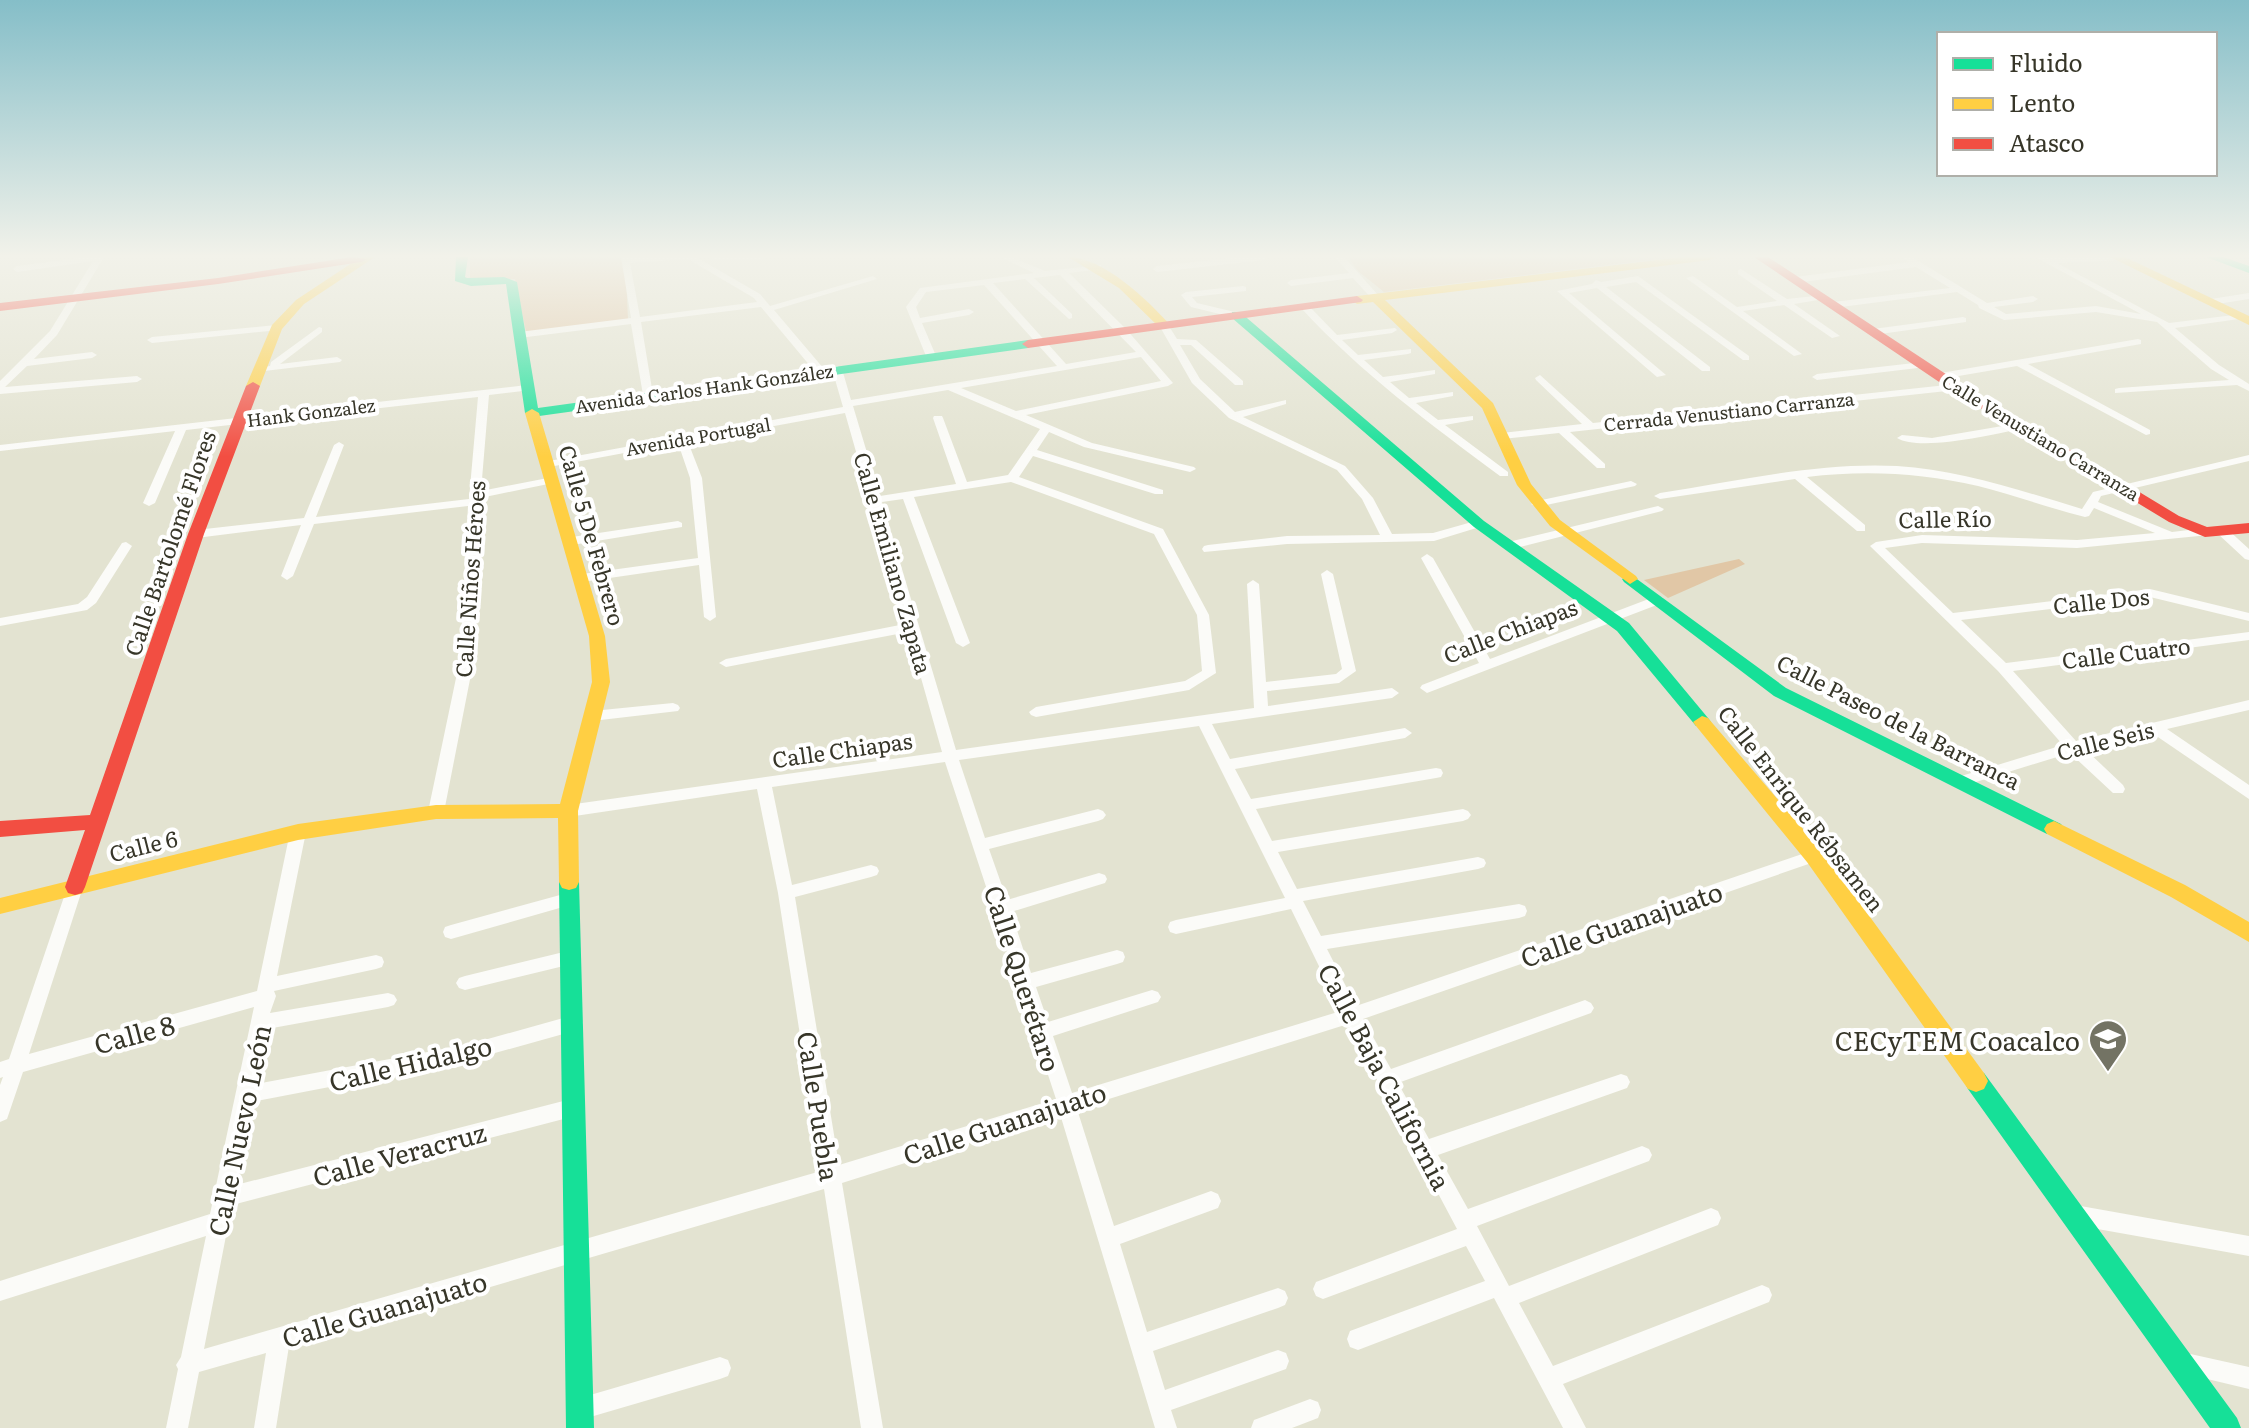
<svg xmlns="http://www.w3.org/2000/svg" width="2249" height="1428" viewBox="0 0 2249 1428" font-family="Literata,serif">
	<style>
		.green { fill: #e1c7a6 }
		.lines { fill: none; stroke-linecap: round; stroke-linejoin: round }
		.street { fill: #fbfbf8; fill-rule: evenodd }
		.fast { fill: #16e098; fill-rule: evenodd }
		.slow { fill: #ffcf43; fill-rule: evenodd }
		.jam { fill: #f24e42; fill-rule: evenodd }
		.labels { text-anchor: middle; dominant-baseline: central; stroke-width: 8; stroke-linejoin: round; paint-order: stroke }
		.far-street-label { font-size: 18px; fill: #373629; stroke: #fff }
		.street-label { font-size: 22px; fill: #373629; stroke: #fff }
		.near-street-label { font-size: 26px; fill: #373629; stroke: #fff }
		.near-poi-label { font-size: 26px; fill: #373629; stroke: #fff; text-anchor: end }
	</style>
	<rect width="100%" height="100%" fill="#e3e3d1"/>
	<path class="green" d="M470 257H625L628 319 526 332 515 279 470 281Z
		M1348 257H1675L1384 292 1358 271Z
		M1739 559 1745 564 1668 598 1644 580Z"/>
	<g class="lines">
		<path class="street" d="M87 257H104L57 335 34 359 92 352 97 355 92 358 27 366 5 387 137 376 142 379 137 382 0 394V381L50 331 93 261 17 272 13 269 17 266Z
			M621 257H696L760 294 770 306 873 276 877 279 774 310 824 369V373H816L761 307 641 322 653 395 648 398 643 395 631 324 519 338 514 335 519 332 631 318ZM688 259 754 298 757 302 640 317 630 263Z
			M710 257H766L762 260H714Z
			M1000 257H1011L1045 271 1101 265V269L1069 273 1126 329 1173 383 1168 386 1026 415 1092 443 1194 467 1196 469 1190 472 1084 447 1049 432 1037 450 1163 490V494H1155L1033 456 1019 477 1163 529 1209 615 1216 673 1189 690 1036 717 1031 715 1029 712 1036 707 1185 681 1202 671 1197 615 1154 534 1011 482 914 497 970 643 963 647 956 643 903 499 882 502 956 750 1254 708 1247 584 1253 580 1259 584 1266 682 1336 674 1342 669 1321 574 1327 570 1333 574 1356 671 1339 683 1267 691 1268 706 1392 688 1399 693 1392 698 1212 724 1230 759 1405 728 1412 733 1405 738 1235 769 1251 799 1436 768 1441 769 1443 773 1441 777 1436 778 1256 809 1272 841 1463 809 1468 811 1471 815 1468 819 1463 821 1278 852 1297 889 1478 857 1484 859 1486 863 1484 867 1478 869 1303 901 1321 936 1519 904 1525 906 1527 911 1525 916 1519 918 1327 949 1356 1006 1808 852 1814 850 1820 852 1822 856 1820 860 1363 1019 1391 1069 1585 1000 1591 1003 1594 1008 1591 1013 1398 1083 1429 1139 1621 1074 1627 1076 1630 1082 1627 1088 1438 1155 1468 1209 1642 1146 1649 1149 1652 1155 1649 1161 1477 1226 1509 1286 1711 1208 1718 1211 1721 1218 1718 1225 1519 1303 1553 1366 1762 1285 1769 1288 1772 1295 1769 1302 1563 1384 1586 1428H1563L1494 1298 1358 1350 1350 1347 1347 1339 1350 1331 1485 1281 1466 1246 1323 1299 1316 1296 1313 1289 1316 1282 1457 1229 1348 1024 1077 1109 1114 1226 1211 1191 1218 1194 1221 1201 1218 1208 1120 1244 1147 1332 1278 1288 1285 1291 1288 1298 1285 1305 1278 1308 1153 1351 1165 1390 1278 1350 1286 1353 1289 1361 1286 1369 1171 1410 1177 1428H1155L1060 1114 842 1183 883 1428H861L824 1189 289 1346 276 1428H254L266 1353 199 1372 188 1428H166L178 1369 176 1365 181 1357 206 1236 0 1301V1281L210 1214 254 1007 23 1072 7 1119 0 1122V1085L3 1077 0 1078V1062L9 1059 69 882 75 881 81 882 83 887 29 1054 257 991 290 832 293 828H303L306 832 277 976 376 955 382 957 384 962 382 967 376 969 274 991 276 996 270 1013 388 993 394 995 397 1000 394 1005 388 1007 267 1029 256 1084 470 1044 574 1015 580 1018 583 1023 580 1028 574 1031 470 1060 252 1102 236 1185 575 1098 582 1101 584 1107 582 1113 575 1116 232 1205 204 1349 821 1171 778 893 757 789 568 817 563 815 560 811 563 807 568 805 942 752 908 632 726 667 719 663 726 659 905 624 845 413 688 442 702 478 716 617 710 621 704 617 699 565 582 582 576 578 582 574 698 558 690 478 678 443 549 467 543 464 549 461 843 407 832 369 837 366 842 369 851 400 1057 366 984 285 926 292 916 307 920 318 969 309 974 312 969 315 922 323 936 356 931 359 926 356 906 307 920 288 1034 273ZM1060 275 1136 352 1066 364 993 283 1025 279 1069 319 1072 318V314L1034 278ZM1141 357 1161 381 1016 411 961 388ZM948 390 1040 429 1008 475 967 482 943 418 942 416H934L933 418 956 484 880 496 853 406ZM1199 726 1285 898 1176 920 1170 922 1168 927 1170 932 1176 934 1291 909 1341 1011 1072 1093 1053 1036 1158 1002 1161 997 1158 992 1152 990 1048 1022 1036 987 1117 964 1123 962 1125 957 1123 952 1117 950 1031 973 1011 912 1105 883 1107 879 1105 875 1099 873 1007 900 989 849 1098 821 1103 819 1106 815 1103 811 1098 809 985 838 959 760ZM945 762 1056 1099 839 1165 795 897 871 877 877 875 879 871 877 867 871 865 792 885 772 787Z
			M1241 257H1268L1264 260 1157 272 1153 269 1157 266Z
			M1335 257H1344L1379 296V300H1373L1353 278 1291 286 1287 283 1291 280 1349 273Z
			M1902 257H1912L1987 303 2033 296 2038 299 2033 302 1994 307 2006 314 2096 306 2141 314 2035 257H2128L2124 260 2057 263 2169 323 2242 314V318L2239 319 2175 328 2219 365 2249 384V391L2237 385 2115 393V389L2119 388 2229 380 2211 369 2157 322 2096 312 2004 320 1979 308 1978 305 1957 292 1833 308 1828 305 1833 302 1950 288 1916 267 1795 283 1791 280 1795 277 1909 262Z
			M1741 269 1787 299 1824 295V299L1794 304 1840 336 1832 338 1784 305 1743 311 1802 354 1794 356 1686 278 1693 276 1737 307 1777 301 1738 274V270Z
			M1638 276 1749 356V360H1743L1636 282 1606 287 1710 367V371H1702L1597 288 1569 293 1666 375 1657 377 1557 291 1592 284 1596 280 1601 282Z
			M1243 286 1246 287V291L1192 297 1197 303 1239 313 1241 315 1236 318 1191 307 1181 295 1186 292Z
			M2249 293V299L2211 305 2206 302 2211 299Z
			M1302 305H1308L1337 335 1395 328 1397 330 1392 333 1342 340 1358 355 1411 349V353L1408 354 1364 360 1383 377 1435 370V374L1390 382 1409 398 1453 392V396L1416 403 1438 420 1473 416V420L1445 425 1508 472V476H1500C1430 424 1360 372 1302 309Z
			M1963 317 1966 318V322L1873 335 1868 332 1873 329Z
			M1161 323H1167L1177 339 1196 340 1243 381V385H1235L1191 345H1180L1200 379 1235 412 1286 400V404L1243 417 1345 466 1373 498 1392 534 1433 533 1479 520 1485 524 1483 526 1434 541 1287 544 1204 552 1202 549 1204 546 1208 545 1287 536 1380 535 1362 499 1337 470 1229 418 1192 383 1159 325Z
			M276 325 279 326V330L152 343 147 340 152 337Z
			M319 327 322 328V332L280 364 337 357 342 360 340 362 256 372V368L270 366 271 362Z
			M2138 339 2141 340V344L2028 364 2150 430V434L2146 435 2017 366 1941 379 1936 376 1941 373Z
			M1923 362 1928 365 1926 367 1817 380 1812 377 1817 374Z
			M1540 375 1593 423 1956 384 1961 387 1956 390 1570 432 1605 464V468H1597L1559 433 1502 439 1497 436 1502 433 1582 424 1536 380 1535 378Z
			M527 385 531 386V390L489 395 481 491 553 477 559 480 553 483 480 498 474 659 444 812 441 816H431L428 812 460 659 468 506 314 524 293 576 287 580 281 576 301 525 196 538 190 534 196 530 304 518 334 445 339 442 344 445 316 517 469 499 478 397 186 430 155 503 149 506 143 503 175 431 0 451V445Z
			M2020 423 2024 424V428C1996 434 1920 452 1897 438L1902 435 1932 438Z
			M2249 455V461L2101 496 2098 502 2172 532 2205 528 2211 532 2209 535 2077 548 1922 543 1885 548 1953 613 2150 589 2249 613V621L2150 597 1961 620 2006 663 2249 632V640L2013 671 2076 741 2249 700V710L2167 729 2249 785V799L2152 733 2085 749 2123 785 2125 789 2123 793H2113L2070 753 1963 786 1958 785 1956 781 1958 777 2063 745 1998 671 1870 546 1876 542 1922 535 2077 540 2155 533 2094 508 2089 516 2085 517C2049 508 2014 495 1978 486 1921 473 1866 470 1807 477L1865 525V531H1857L1795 479 1660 499 1654 496 1660 493C1738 481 1818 462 1897 466 1960 470 2022 491 2082 509L2093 492Z
			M1631 481 1637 484 1635 486 1537 507 1531 504 1537 501Z
			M1658 506 1664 509 1662 511 1508 550 1502 546 1504 543Z
			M678 521 682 523V527L572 545 566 541 572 537Z
			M2221 526 2225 527 2249 549V560L2245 559 2217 533V527Z
			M126 542 132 546 96 603 87 610 0 626V618L78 604 87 597 122 543Z
			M1427 554 1433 558 1490 659 1654 597H1662L1664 600 1662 603 1427 693 1420 688 1422 685 1479 663 1421 558Z
			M673 703 678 705 680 708 678 711 592 721 585 716 592 711Z
			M571 892 577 893 579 898 577 903 451 939 445 937 443 932 445 927 451 925Z
			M572 950 578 952 580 957 578 962 572 964 465 990 459 988 456 983 459 978 465 976Z
			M2075 1205 2249 1236V1256L2075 1225 2068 1222 2065 1215 2068 1208Z
			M2186 1353 2249 1367V1389L2178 1372 2175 1364 2178 1356Z
			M720 1357 728 1360 731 1368 728 1376 720 1379 580 1420 572 1417 569 1409 572 1401 580 1398Z
			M1310 1399 1318 1402 1321 1410 1318 1418 1292 1428H1251L1254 1420Z"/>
		<path class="fast" d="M456 257H468L465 277 467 278 504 277 517 282 538 408 1028 340 1034 344 1028 348 532 417 525 413 506 284 471 286 455 281Z
			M2206 257H2223L2249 266V273Z
			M1232 312H1240L1484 521 1629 623 1708 718 1711 722 1708 726H1696L1617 631 1474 527 1232 318Z
			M1630 574 1786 688 2061 824 2064 829 2061 834H2047L1774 696 1624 582 1622 579Z
			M569 874 576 876 579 882 594 1428H566L559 882 562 876Z
			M1976 1070 1984 1073 2237 1418 2241 1428H2210L1968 1089 1964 1081 1968 1073Z"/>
		<path class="slow" d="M361 257H375L304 304 282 329 260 386 248 389 246 386 272 325 296 300Z
			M1068 257C1103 257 1148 300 1170 325L1160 328 1119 288Z
			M1682 257H1716L1710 260 1385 300 1493 403 1531 484 1560 520 1636 576 1638 579 1630 584 1550 526 1517 485 1482 408 1373 302 1357 304 1351 300 1357 296Z
			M2110 257H2125L2249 316V325Z
			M532 409 539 413 605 636 610 682 578 811 579 882 576 888 569 890 562 888 559 882 558 818 436 819 298 840 0 914V898L298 824 436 805 560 804 592 682 589 636 525 413Z
			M1702 716 1708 718 1821 850 1984 1073 1988 1081 1984 1089 1976 1092 1968 1089 1807 862 1696 726 1693 722Z
			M2054 821 2185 885 2249 922V942L2171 897 2047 834 2044 829 2047 824Z"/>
		<path class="jam" d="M352 257 367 259 361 262 218 284 0 311V303L218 278Z
			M1754 257H1768L1961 384 2179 516 2207 527 2249 523V533L2205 537 2169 522 1951 390Z
			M1357 296 1363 300 1361 302 1028 348 1022 344 1028 340Z
			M253 382 260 386 204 534 85 887 82 893 75 895 68 893 65 887 85 830 0 837V821L90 815 188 534 246 386Z"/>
	</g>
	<linearGradient id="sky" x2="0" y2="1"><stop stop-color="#85bec8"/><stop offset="0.56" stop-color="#f2f2ea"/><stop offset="1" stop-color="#f2f2ea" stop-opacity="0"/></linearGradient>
	<rect width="2249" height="457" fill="url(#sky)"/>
	<defs>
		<symbol id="school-pin" viewBox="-11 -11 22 30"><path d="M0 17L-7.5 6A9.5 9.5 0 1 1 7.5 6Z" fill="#737364" stroke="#fff"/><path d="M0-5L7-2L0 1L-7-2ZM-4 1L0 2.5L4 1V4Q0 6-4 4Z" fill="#fff"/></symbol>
	</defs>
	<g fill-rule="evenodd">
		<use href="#school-pin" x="2086" y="1017" width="44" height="60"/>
	</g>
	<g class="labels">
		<g class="far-street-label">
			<text transform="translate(704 388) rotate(-8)">Avenida Carlos Hank González</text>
			<text transform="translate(1729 411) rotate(-6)">Cerrada Venustiano Carranza</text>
			<text transform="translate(311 412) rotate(-7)">Hank Gonzalez</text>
			<text transform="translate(698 436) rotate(-10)">Avenida Portugal</text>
			<text transform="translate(2041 437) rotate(31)">Calle Venustiano Carranza</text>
		</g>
		<g class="street-label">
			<text transform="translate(1945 518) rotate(-1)">Calle Río</text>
			<text transform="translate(593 535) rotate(74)">Calle 5 De Febrero</text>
			<text transform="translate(169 543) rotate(-71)">Calle Bartolomé Flores</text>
			<text transform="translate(894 563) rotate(74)">Calle Emiliano Zapata</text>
			<text transform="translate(469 579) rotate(-86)">Calle Niños Héroes</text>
			<text transform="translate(2101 600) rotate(-6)">Calle Dos</text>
			<text transform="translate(1510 630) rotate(-21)">Calle Chiapas</text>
			<text transform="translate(2126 652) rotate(-7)">Calle Cuatro</text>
			<text transform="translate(1899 721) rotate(27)">Calle Paseo de la Barranca</text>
			<text transform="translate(2105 740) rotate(-14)">Calle Seis</text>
			<text transform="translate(842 749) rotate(-8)">Calle Chiapas</text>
			<text transform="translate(1802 808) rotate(52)">Calle Enrique Rébsamen</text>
			<text transform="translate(143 845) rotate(-14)">Calle 6</text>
		</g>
		<g class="near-street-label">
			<text transform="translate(1621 923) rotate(-19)">Calle Guanajuato</text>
			<text transform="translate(1024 978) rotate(72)">Calle Querétaro</text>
			<text transform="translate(134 1033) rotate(-15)">Calle 8</text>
			<text transform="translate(410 1062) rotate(-13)">Calle Hidalgo</text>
			<text transform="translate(1386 1076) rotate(62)">Calle Baja California</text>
			<text transform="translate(820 1106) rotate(81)">Calle Puebla</text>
			<text transform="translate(1004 1122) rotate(-18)">Calle Guanajuato</text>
			<text transform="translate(238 1130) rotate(-78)">Calle Nuevo León</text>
			<text transform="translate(399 1153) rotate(-15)">Calle Veracruz</text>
			<text transform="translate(384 1308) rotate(-16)">Calle Guanajuato</text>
		</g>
		<g class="near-poi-label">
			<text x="2080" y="1039">CECyTEM Coacalco</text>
		</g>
	</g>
	<rect x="1937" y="32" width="280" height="144" fill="#ffffff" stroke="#afafa9" stroke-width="2"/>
	<rect x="1953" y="58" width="40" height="12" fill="#16e098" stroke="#afafa9" stroke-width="2"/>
	<text x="2009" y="72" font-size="24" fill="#373629">Fluido</text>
	<rect x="1953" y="98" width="40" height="12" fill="#ffcf43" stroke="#afafa9" stroke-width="2"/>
	<text x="2009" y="112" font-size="24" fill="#373629">Lento</text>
	<rect x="1953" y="138" width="40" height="12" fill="#f24e42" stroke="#afafa9" stroke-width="2"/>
	<text x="2009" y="152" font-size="24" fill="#373629">Atasco</text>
</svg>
